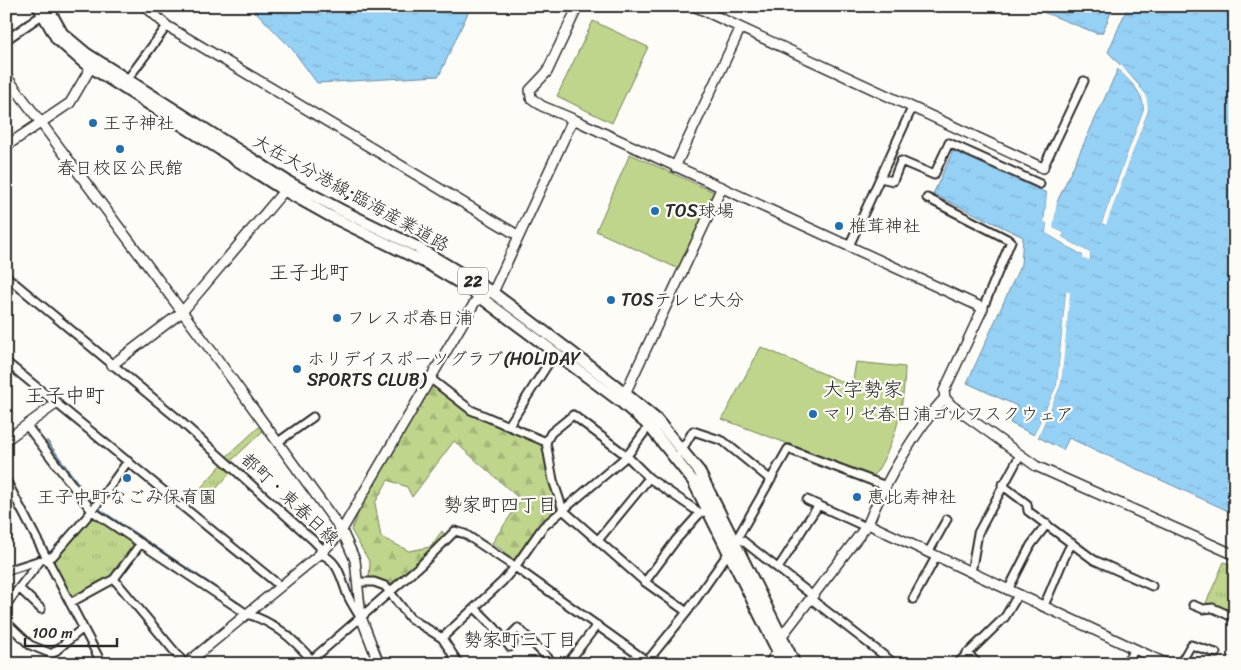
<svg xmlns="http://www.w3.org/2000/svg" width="1241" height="670" viewBox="0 0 1241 670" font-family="Sriracha,'Klee One',sans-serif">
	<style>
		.green { fill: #bed58b; stroke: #74805b }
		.forest { fill: url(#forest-firs); stroke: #74805b }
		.park { fill: url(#park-tufts); stroke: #74805b }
		.water { fill: url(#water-ripples); stroke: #6b8ea4 }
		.pier { fill: #fdfcf7 }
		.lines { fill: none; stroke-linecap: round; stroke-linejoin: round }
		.stream { stroke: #6b8ea4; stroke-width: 2 }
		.street-casing { stroke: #2b2b2b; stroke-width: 11 }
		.secondary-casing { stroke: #2b2b2b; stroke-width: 12 }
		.primary-casing { stroke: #2b2b2b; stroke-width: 14 }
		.street { stroke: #fdfcf7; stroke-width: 7 }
		.secondary { stroke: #fdfcf7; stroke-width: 9 }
		.primary { stroke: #fdfcf7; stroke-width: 10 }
		.poi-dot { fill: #1f6fb2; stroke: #fdfcf7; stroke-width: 2 }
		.labels { text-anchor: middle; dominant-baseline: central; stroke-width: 4.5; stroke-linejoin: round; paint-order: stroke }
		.shield { fill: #fdfcf7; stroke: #6a6a68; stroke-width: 1 }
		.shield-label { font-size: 16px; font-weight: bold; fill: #2b2b2b }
		.poi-label { font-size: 18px; fill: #2b2b2b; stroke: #fdfcf7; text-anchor: start }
		.street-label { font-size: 18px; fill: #2b2b2b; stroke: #fdfcf7 }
		.neighbourhood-label { font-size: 19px; fill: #2b2b2b; stroke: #fdfcf7 }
		.quarter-label { font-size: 20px; fill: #2b2b2b; stroke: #fdfcf7 }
	</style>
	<defs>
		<pattern id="forest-firs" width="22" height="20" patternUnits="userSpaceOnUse" patternTransform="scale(1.25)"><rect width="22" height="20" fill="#bed58b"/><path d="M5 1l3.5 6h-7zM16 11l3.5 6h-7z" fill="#a3b778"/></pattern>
		<pattern id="park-tufts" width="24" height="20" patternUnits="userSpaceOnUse" patternTransform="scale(1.25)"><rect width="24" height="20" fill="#bed58b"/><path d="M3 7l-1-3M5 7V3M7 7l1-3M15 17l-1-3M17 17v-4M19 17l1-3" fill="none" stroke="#a3b778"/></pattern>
		<pattern id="water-ripples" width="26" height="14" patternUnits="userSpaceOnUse" patternTransform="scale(1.25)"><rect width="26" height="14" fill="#95d0f5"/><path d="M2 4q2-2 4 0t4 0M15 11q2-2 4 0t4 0" fill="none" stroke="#81b3d2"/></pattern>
	</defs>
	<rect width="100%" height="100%" fill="#fdfcf7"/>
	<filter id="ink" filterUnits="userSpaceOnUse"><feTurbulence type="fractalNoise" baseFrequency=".02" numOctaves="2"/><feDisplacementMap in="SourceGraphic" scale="10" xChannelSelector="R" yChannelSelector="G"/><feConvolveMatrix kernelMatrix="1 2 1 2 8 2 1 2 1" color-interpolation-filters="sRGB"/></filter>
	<g filter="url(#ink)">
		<path class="green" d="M593 21 648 47 612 123 557 96Z
			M630 154 714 192 679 269 596 231Z
			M761 347 852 386 856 362 905 367C904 408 896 442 874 476L722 419Z"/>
		<path class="forest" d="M433 383 469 412 545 443 560 509 541 527 515 560 492 543 521 500 454 441 412 497 407 487 388 480 375 503 381 537 409 551 430 547 442 531 446 537 419 564 391 585 369 577 370 563 351 530 362 505Z"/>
		<path class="park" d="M260 426 264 430 230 462 226 457Z
			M223 463 232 471 207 499 198 491Z
			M93 515 136 544 112 576 71 598 54 564 55 559Z
			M1224 562 1235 567V616L1206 603Z"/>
		<path class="water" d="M250 6H471L439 76 317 83 292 49Z
			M1028 6H1114L1102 33H1096Z
			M1128 6H1235V514L1069 438 1063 450 1038 437 1061 384 1066 292 1057 385 1034 435 1010 423 1017 406 967 383 1021 264 1023 237 933 194 953 151 1047 193 1044 221 1047 223 1046 233 1090 260V253L1062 237 1064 233 1052 228 1057 202 1118 69C1130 81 1142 91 1144 109L1102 223 1105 225 1148 110 1139 85 1108 52Z"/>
		<path class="pier" d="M1121 65 1146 95 1148 110 1106 225 1102 223 1144 109 1143 97 1137 88 1118 69Z
			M1047 193 1050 195 1047 214 1049 232 1060 238 1061 234 1050 228 1055 200 1057 202 1053 228 1064 233 1062 237 1090 253V260L1083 259V255L1046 233 1047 223 1044 222 1045 214Z
			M1066 292H1070L1061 384 1038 437 1034 435 1057 385Z"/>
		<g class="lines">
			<path class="stream" d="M47 441 93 504
				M96 507 242 605
				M281 627 291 632 298 641
				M314 660 318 664"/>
			<defs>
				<path id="street" d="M6 40 42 15
					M127 80 167 26
					M1043 168 1084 81
					M880 178 893 181 901 161 934 175 949 143 1040 184
					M927 198 1011 241 983 308
					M849 246 912 108
					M6 276 177 418 314 541 320 547V554C339 560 341 579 348 596 351 603 356 610 360 617
					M6 362 280 586
					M431 379 471 410 546 442 553 480 563 510 645 582 687 612
					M509 425 555 353
					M27 426 92 511 247 614C275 622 293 639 312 660
					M278 442 313 417
					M546 442 551 433 573 415 627 456 649 478 700 513
					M680 453 693 431 723 441 771 480
					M6 480 102 664
					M1002 485 1027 504 1028 511 1094 560 1152 586
					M807 500 866 527
					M738 537 813 596
					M599 539 649 478
					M735 542 788 449 886 486
					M928 553 947 519
					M778 568C793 547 803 526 819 505
					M6 571 53 556 92 511 128 461
					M971 573 978 533 1020 455
					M114 579 141 543
					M358 582H374L385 586 410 618 442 638 459 664
					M645 582 676 540 700 513 704 512
					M19 588 41 609
					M1008 590 1031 545 1047 524
					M811 599 895 664
					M913 599 936 557
					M70 603 114 579 185 664
					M6 605 40 561
					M1193 605 1203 609 1213 608 1235 618
					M1043 607C1054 586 1060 563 1072 543
					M475 608 495 628 510 647 513 643 510 636 518 628 554 664
					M6 622 30 645 52 654 83 628
					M442 638 502 582 515 567 543 527 627 456 649 426
					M967 653 978 664
					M307 664 422 564 455 531 465 534 515 567 651 664
					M567 664 597 625
					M645 664 687 612 729 552
					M957 664 1005 617 1018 595
					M1056 664 1058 661 1062 664
					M1124 664 1136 649
					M1180 664 1191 645 1216 653"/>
				<path id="secondary" d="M145 6 167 26 519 236
					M694 6 1043 168
					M6 76 213 353 342 531 355 560 361 617 379 664
					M573 119 542 106 531 98 530 90 547 72 578 6
					M6 146 70 103 94 62
					M675 167 740 29
					M112 365 182 312 289 185
					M622 400 722 187
					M6 440 57 403
					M868 524 1167 664
					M186 664 320 554 339 535 475 302 495 288 573 119 983 308 944 391 945 398 951 405 1036 466 1235 555
					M769 664 778 651 781 637 868 524C883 486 917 427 945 398"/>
				<path id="primary" d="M38 6 57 39 83 62 285 191 328 215 428 264 468 288 621 402 649 426 693 481 784 664
					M47 6 62 33 87 54 290 183 341 210 417 247 492 292 615 385 656 419 699 471 795 664"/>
			</defs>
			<use href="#street" class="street-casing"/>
			<use href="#secondary" class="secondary-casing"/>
			<use href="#primary" class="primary-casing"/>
			<use href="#street" class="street"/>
			<use href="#secondary" class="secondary"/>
			<use href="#primary" class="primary"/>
		</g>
	</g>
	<g class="poi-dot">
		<circle cx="93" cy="123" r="5"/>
		<circle cx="120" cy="149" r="5"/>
		<circle cx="655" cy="211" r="5"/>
		<circle cx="839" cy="226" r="5"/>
		<circle cx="611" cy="300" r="5"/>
		<circle cx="337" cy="318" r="5"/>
		<circle cx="297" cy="369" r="5"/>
		<circle cx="813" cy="414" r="5"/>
		<circle cx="127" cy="478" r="5"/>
		<circle cx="857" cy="497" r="5"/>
	</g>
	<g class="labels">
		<rect class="shield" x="458" y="267.5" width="30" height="27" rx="4"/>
		<g class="shield-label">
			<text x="473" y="281">22</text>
		</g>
		<g class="poi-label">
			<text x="103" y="123">王子神社</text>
			<text x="120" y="168" text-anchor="middle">春日校区公民館</text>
			<text x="665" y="211">TOS球場</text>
			<text x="849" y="226">椎茸神社</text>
			<text x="621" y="300">TOSテレビ大分</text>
			<text x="347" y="318">フレスポ春日浦</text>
			<text x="307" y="359">ホリデイスポーツグラブ(HOLIDAY<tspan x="307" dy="21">SPORTS CLUB)</tspan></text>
			<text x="823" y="414">マリゼ春日浦ゴルフスクウェア</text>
			<text x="127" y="497" text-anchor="middle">王子中町なごみ保育園</text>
			<text x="867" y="497">恵比寿神社</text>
		</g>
		<g class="street-label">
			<text transform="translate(351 193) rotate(29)">大在大分港線;臨海産業道路</text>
			<text transform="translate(290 499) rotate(43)">都町・東春日線</text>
		</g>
		<g class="neighbourhood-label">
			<text x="500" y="504">勢家町四丁目</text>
			<text x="520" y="639">勢家町三丁目</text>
		</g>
		<g class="quarter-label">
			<text x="309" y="272">王子北町</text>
			<text x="863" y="389">大字勢家</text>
			<text x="65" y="395">王子中町</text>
		</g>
	</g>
	<rect width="1241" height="670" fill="none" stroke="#fdfcf7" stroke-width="25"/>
	<rect x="12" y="12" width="1216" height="645" fill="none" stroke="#2b2b2b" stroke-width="2" filter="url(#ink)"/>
	<path d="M25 638v8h92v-8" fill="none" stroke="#2b2b2b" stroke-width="2.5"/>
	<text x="32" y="638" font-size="15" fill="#2b2b2b" stroke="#fdfcf7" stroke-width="4" paint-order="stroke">100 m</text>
</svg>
